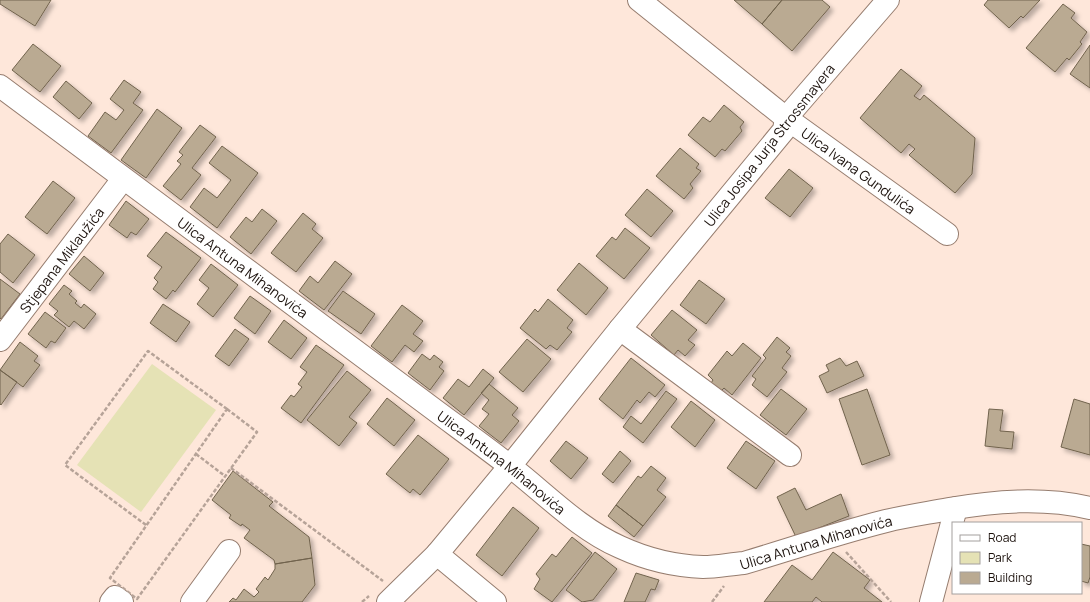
<svg xmlns="http://www.w3.org/2000/svg" width="1090" height="602" viewBox="0 0 1090 602" font-family="Manrope,sans-serif">
	<style>
		.green { fill: #e5e2b5 }
		.building { fill: #baaa92; stroke: #71634d; filter: url(#shadow) }
		.lines { fill: none; stroke-linecap: round; stroke-linejoin: round }
		.minor-casing { stroke: #967d6f; stroke-width: 24 }
		.path { stroke: #b6a398; stroke-width: 2.5; stroke-dasharray: 4 2; stroke-linecap: butt }
		.minor { stroke: #fff; stroke-width: 22 }
		.labels { text-anchor: middle; dominant-baseline: central; stroke-width: 3.5; stroke-linejoin: round; paint-order: stroke }
		.street-label { font-size: 14px; fill: #1c120d; stroke: #fff }
	</style>
	<defs>
		<filter id="shadow"><feDropShadow dx="3.5" dy="3.5" stdDeviation="2" flood-color="#0004"/></filter>
	</defs>
	<rect width="100%" height="100%" fill="#fee7da"/>
	<path class="green" d="M152 364 216 410 141 512 77 465Z"/>
	<path class="building" d="M0 0H51L35 26 0 4Z
		M734 0H782L762 24Z
		M782 0H822L830 7 792 51 762 24Z
		M988 0H1040L1023 18 1021 16 1009 28 984 5Z
		M1063 4 1075 13 1071 18 1087 32 1080 42 1082 44 1069 60 1067 58 1055 72 1026 48Z
		M33 44 61 66 40 92 12 70Z
		M1090 45V88L1070 74Z
		M901 69 922 86 914 96 920 100 924 95 975 138 972 174 955 193 909 155 915 149 909 144 901 153 860 118Z
		M124 80 141 92 133 103 143 110 111 153 88 136 105 112 116 120 124 110 110 99Z
		M66 81 92 103 79 119 53 97Z
		M724 105 744 122 740 127 742 131 725 151 722 149 715 157 688 135 703 117 710 122Z
		M157 109 182 128 146 178 121 160Z
		M200 125 216 137 192 168 201 175 181 200 163 186 181 164 177 161 183 155 179 152Z
		M222 146 258 173 217 228 190 207 204 188 217 198 231 180 209 163Z
		M680 148 699 164 696 168 701 171 690 184 693 188 684 199 656 176Z
		M789 169 813 188 790 217 765 198Z
		M53 181 75 198 47 234 25 217Z
		M647 189 673 211 651 237 625 215Z
		M126 201 149 219 136 235 131 232 127 238 109 225Z
		M262 209 277 221 251 254 230 237 246 217 252 222Z
		M303 213 316 224 312 229 323 238 296 272 271 253Z
		M625 228 650 248 624 279 596 256 612 237 616 240Z
		M166 232 201 258 175 292 173 290 166 299 153 289 158 282 154 278 162 267 147 256Z
		M8 234 35 255 13 283 0 272V244Z
		M84 256 104 273 90 291 69 274Z
		M335 261 352 274 324 310 299 291 310 276 318 283Z
		M579 263 608 288 586 315 557 290Z
		M211 264 238 285 213 317 197 304 209 288 199 280Z
		M0 279 20 294 1 319 0 318Z
		M699 280 725 299 706 324 680 305Z
		M64 285 72 291 69 294 77 301 75 303 81 308 84 304 96 314 84 329 74 321 69 327 54 315 58 311 49 304Z
		M343 291 375 314 361 334 328 311Z
		M250 296 271 311 255 334 234 318Z
		M548 299 573 320 567 328 572 332 557 350 550 345 546 349 520 328 535 309 538 312Z
		M163 304 190 322 176 342 150 323Z
		M402 305 423 321 413 334 423 341 414 352 405 345 392 362 371 346Z
		M672 310 697 330 688 340 695 345 685 356 678 350 674 355 651 335Z
		M45 312 66 328 55 343 51 341 46 348 28 334Z
		M284 320 307 338 291 359 268 342Z
		M235 329 249 339 229 366 215 356Z
		M777 337 790 348 786 352 791 356 782 368 787 372 767 397 752 385 756 379 752 376 766 358 763 355Z
		M527 339 551 359 523 392 499 372Z
		M20 342 38 356 34 361 40 365 23 387 0 370Z
		M743 343 761 358 732 395 724 388 721 391 711 383 713 380 708 375 727 351 732 356Z
		M316 345 344 365 301 423 281 408 291 395 294 397 302 387 298 384 307 372 300 367Z
		M422 354 430 360 434 355 443 362 439 367 444 371 430 390 408 373Z
		M631 358 665 385 655 397 649 392 640 403 637 400 623 419 599 399Z
		M840 358 846 366 857 361 864 376 827 393 819 376 829 371 826 365Z
		M483 369 494 378 464 415 443 398 458 379 469 387Z
		M0 370 17 382 1 405 0 404Z
		M347 371 371 390 349 417 357 423 339 446 307 420Z
		M489 384 518 408 512 415 519 421 501 443 479 426 489 414 482 409 489 400 481 393Z
		M781 389 807 409 786 435 760 415Z
		M867 389 890 455 862 465 839 399Z
		M666 391 677 399 643 443 623 427 631 416 641 424Z
		M387 398 415 420 394 446 367 424Z
		M1074 399 1090 404V455L1061 447Z
		M691 401 715 420 695 447 671 427Z
		M989 409 1003 410 1000 431 1014 432 1012 449 985 446Z
		M418 435 449 459 420 495 413 489 410 493 386 474Z
		M566 441 588 458 571 479 550 461Z
		M746 441 775 461 756 489 727 468Z
		M620 451 631 461 613 483 602 474Z
		M651 466 666 478 657 490 666 497 643 526 616 505 638 476 641 478Z
		M233 471 273 502 269 506 309 537 312 558 275 564 274 560 244 538 250 530 242 524 241 526 229 518 231 515 212 500Z
		M795 488 806 510 841 494 849 516 796 537 777 497Z
		M616 505 643 526 634 537 608 516Z
		M513 507 539 528 502 576 476 555Z
		M572 537 592 553 552 602 534 589 540 579 536 574 552 554 556 557Z
		M1081 544 1090 546V577L1088 583 1081 581Z
		M595 552 617 569 593 600 582 602 566 590Z
		M833 552 870 580 864 588 882 602H822L816 597 812 602H764L792 565 812 580Z
		M312 558 315 585 302 602H229L233 598 236 600 244 589 254 597 259 592 256 589 265 577 268 580 275 569V564Z
		M636 573 659 580 655 590 651 589 645 602H624Z"/>
	<g class="lines">
		<defs>
			<g id="minor">
				<path id="s1" d="M639 0 786 118 947 234"/>
				<path id="s2" d="M0 86C142 193 286 298 428 405 456 426 484 446 511 467 547 495 579 529 620 547 646 559 675 566 703 567 717 567 730 564 744 563 791 549 838 533 886 521 907 516 928 513 949 509 995 501 1043 497 1090 508"/>
				<path d="M620 329 790 455"/>
				<path id="s3" d="M0 340 123 179"/>
				<path d="M437 554 495 602"/>
				<path d="M111 602 115 597 122 602"/>
				<path d="M192 602 229 551"/>
				<path d="M388 602 437 554 510 466 620 329 784 130 786 118 888 0"/>
				<path d="M931 602 956 508"/>
			</g>
		</defs>
		<use href="#minor" class="minor-casing"/>
		<path class="path" d="M227 409 257 432 137 599 110 578Z
			M196 454 225 476
			M231 468 383 581
			M146 525 65 465 148 351 227 409
			M846 552 891 602
			M362 602 369 596
			M712 602 724 586"/>
		<use href="#minor" class="minor"/>
	</g>
	<g class="labels">
		<g class="street-label">
			<text transform="translate(769 145) rotate(-52)">Ulica Josipa Jurja Strossmayera</text>
			<text stroke="none"><textPath href="#s1" startOffset="278">Ulica Ivana Gundulića</textPath></text>
			<text stroke="none"><textPath href="#s3" startOffset="101">Stjepana Miklaužića</textPath></text>
			<text stroke="none"><textPath href="#s2" startOffset="303">Ulica Antuna Mihanovića</textPath></text>
			<text stroke="none"><textPath href="#s2" startOffset="627">Ulica Antuna Mihanovića</textPath></text>
			<text stroke="none"><textPath href="#s2" startOffset="975">Ulica Antuna Mihanovića</textPath></text>
		</g>
	</g>
	<rect x="952" y="522" width="130" height="72" fill="#ffffff" stroke="#a4a09e"/>
	<rect x="960" y="535" width="20" height="6" fill="#ffffff" stroke="#a4a09e"/>
	<text x="988" y="542" font-size="12" fill="#1c120d">Road</text>
	<rect x="960" y="552" width="20" height="12" fill="#e5e2b5" stroke="#a4a09e"/>
	<text x="988" y="562" font-size="12" fill="#1c120d">Park</text>
	<rect x="960" y="572" width="20" height="12" fill="#baaa92" stroke="#a4a09e"/>
	<text x="988" y="582" font-size="12" fill="#1c120d">Building</text>
</svg>
